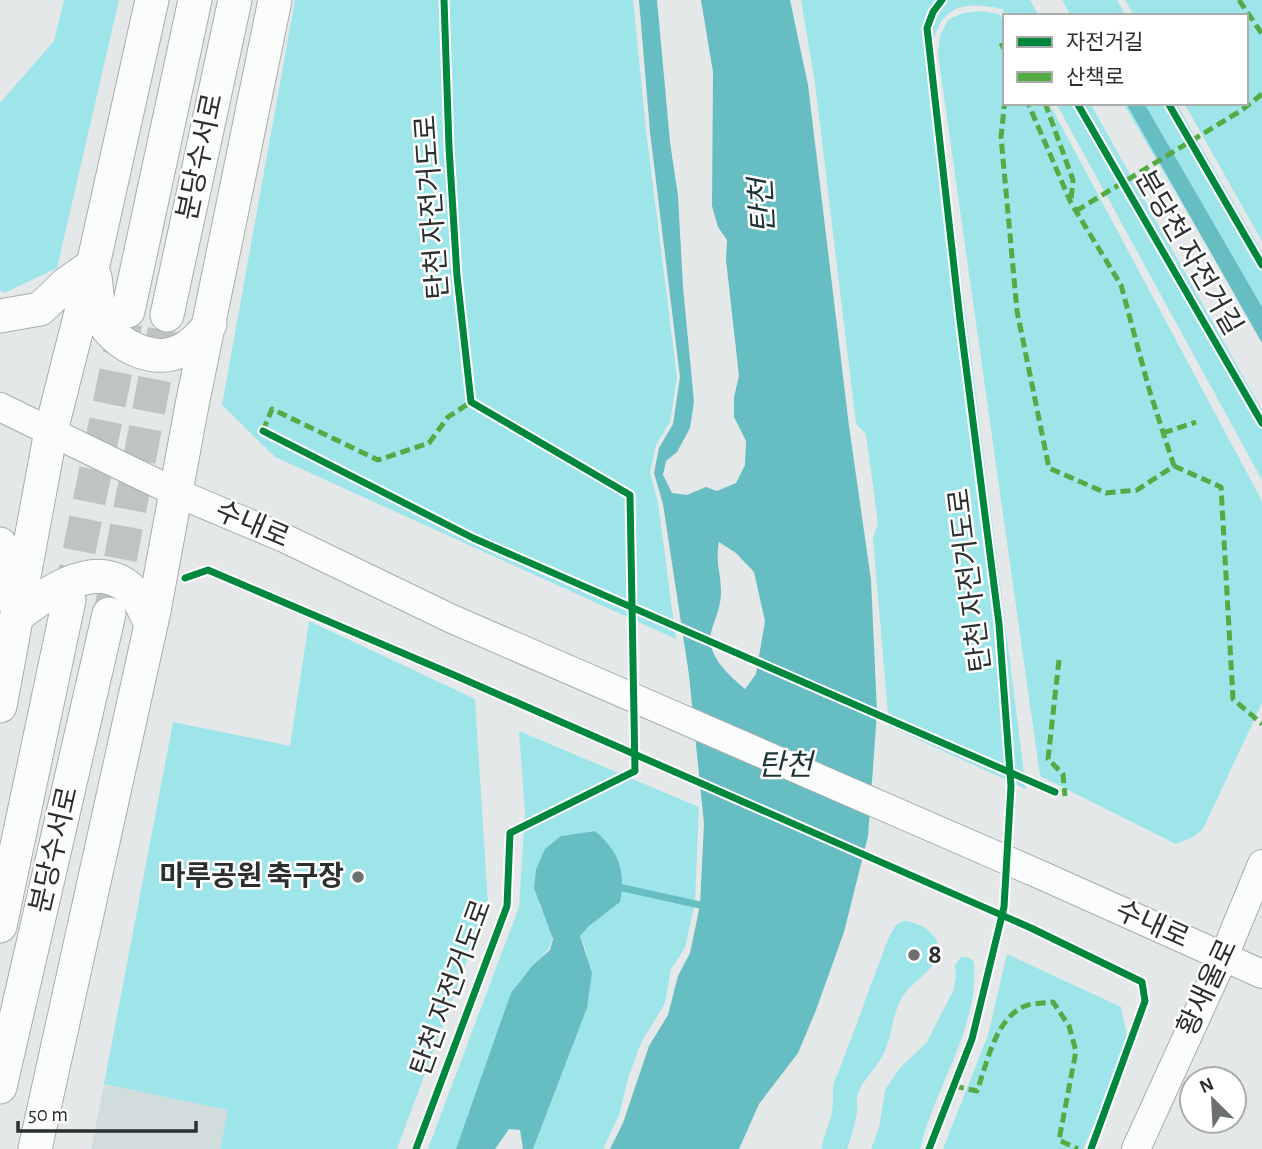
<svg xmlns="http://www.w3.org/2000/svg" width="1262" height="1149" viewBox="0 0 1262 1149" font-family="'Alegreya Sans','Noto Sans KR',sans-serif">
	<style>
		.built { fill: #d1dddd }
		.green { fill: #9de5e9 }
		.water { fill: #66bdc2; fill-rule: evenodd }
		.lines { fill: none; stroke-linecap: round; stroke-linejoin: round }
		.stream { stroke: #66bdc2; stroke-width: 7 }
		.trunk-tunnel { stroke: #bfc3c3; stroke-width: 33; stroke-dasharray: 33 17; stroke-linecap: butt }
		.secondary-casing { stroke: #a9adad; stroke-width: 30 }
		.trunk-casing { stroke: #a9adad; stroke-width: 35 }
		.secondary { stroke: #fbfcfc; stroke-width: 28 }
		.trunk { stroke: #fbfcfc; stroke-width: 33 }
		.quiet { stroke: #54ab45; stroke-width: 5; stroke-dasharray: 10 5; stroke-linecap: butt }
		.cycleway-casing { stroke: #fff; stroke-width: 11 }
		.cycleway { stroke: #00873e; stroke-width: 7 }
		.poi-dot { fill: #6c7070; stroke: #fff; stroke-width: 2.5 }
		.labels { text-anchor: middle; dominant-baseline: central; stroke-width: 5; stroke-linejoin: round; paint-order: stroke }
		.street-label { font-size: 28px; fill: #2c2f2f; stroke: #fff }
		.poi-label { font-size: 28px; font-weight: bold; fill: #2c2f2f; stroke: #fff; text-anchor: end }
		.water-label { font-size: 30px; font-style: italic; fill: #1a3435; stroke: #fff }
	</style>
	<rect width="100%" height="100%" fill="#e4e8e8"/>
	<path class="built" d="M104 1084 229 1110 220 1149H91Z"/>
	<path class="green" d="M64 0H119L57 268 4 293 0 290V103L54 41Z
		M295 0H633L646 130 677 377 670 422 656 445 650 472 658 503 676 639 275 457 222 405Z
		M801 0H1030L1039 16H1007L1002 9C963 0 939 6 932 48L1026 789 889 726 873 538 878 524 866 434 856 424 815 83Z
		M1062 0H1117L1126 16H1071Z
		M1125 0H1262V241L1184 103H1246V16H1134Z
		M981 11 999 14 1005 23V103H1049L1262 501V703L1203 829 1193 837 1176 844 1040 776 938 54 940 36 948 20 963 13Z
		M1056 103H1090L1262 410V480Z
		M1123 103H1176L1262 252V329L1216 261Z
		M309 621 475 699 488 904 397 1149H220L228 1110 104 1084 173 722 290 746Z
		M519 731 699 807 695 902 685 948 671 969 665 1003 641 1043 629 1075 619 1115 603 1149H533L587 1008V954L580 936 589 926 620 902 595 831 561 836 539 905C555 935 560 941 533 965L456 1149H428L519 907 525 813Z
		M903 921C919 921 942 935 939 954 936 969 910 983 901 999 892 1016 892 1037 883 1055 877 1067 859 1085 857 1096 856 1101 858 1107 857 1113 855 1124 851 1138 847 1149H822C822 1137 829 1127 831 1116 836 1097 828 1091 839 1071L888 939 895 926Z
		M1007 954 1121 1007 1129 1046 1083 1149H943L988 1035Z
		M961 957 970 958 974 962C980 1026 934 1089 920 1149H871L879 1128 885 1090 899 1069 927 1042 953 991 956 977 955 965Z"/>
	<path class="water" d="M639 0H657L670 142 678 196 683 287 694 402 690 428 677 452 666 461 663 475 672 493 687 495 706 487 717 491 736 483 745 465 746 441 734 417V397L739 376 726 260 727 240 718 227 712 206 713 72 701 0H790L808 85 849 426 871 580 877 712 868 836 844 932 816 1010 798 1053 759 1104 739 1149H610L623 1123 649 1046 668 1015 678 976 690 953 700 905 704 824 689 675 663 504 654 473 659 448 673 424 680 377 650 132ZM719 542 736 553 754 572 765 621 756 674 745 689C728 674 704 654 712 629 716 616 721 606 721 592 721 573 715 562 719 542Z
		M1126 103H1144L1262 307V343Z
		M595 831C619 852 626 870 620 902L589 926 580 936 592 973 587 1008 533 1149H523L520 1130 509 1129 495 1149H456L511 993 533 965 550 950 553 939 534 888 536 870 545 849 561 836Z"/>
	<g class="lines">
		<path class="stream" d="M623 888 700 905"/>
		<path class="trunk-tunnel" d="M69 600 127 317
			M111 608 167 315"/>
		<defs>
			<path id="secondary" d="M0 407 177 493 284 538 452 619 1041 875 1262 974
				M1136 1149 1224 956 1262 864"/>
			<path id="trunk" d="M95 277C97 290 97 309 102 320 116 346 155 365 182 350 194 344 202 334 210 324
				M128 311 195 0
				M167 315 235 0
				M0 316 40 309 66 284 93 265
				M0 544 13 600
				M17 616C44 595 90 561 124 584 138 593 144 610 151 624
				M0 706 51 431 93 265 152 0
				M0 926 69 600
				M0 1087 109 614
				M35 1149 154 611 192 405 275 0"/>
		</defs>
		<use href="#secondary" class="secondary-casing"/>
		<use href="#trunk" class="trunk-casing"/>
		<use href="#secondary" class="secondary"/>
		<use href="#trunk" class="trunk"/>
		<path class="quiet" d="M1239 0 1262 34
			M1001 43 1005 51
			M1005 99 1001 137 1017 311 1049 468 1106 493 1137 490 1174 466 1149 389 1121 285 1071 203 1028 103
			M1045 103 1073 180 1071 200
			M1076 211 1242 110 1262 94
			M263 431 272 409 378 460 429 443 448 417 471 402
			M1163 433 1196 422
			M1174 466 1221 487 1233 699 1262 724
			M1059 660 1048 759 1063 774 1065 796
			M954 1086 977 1091C987 1064 995 1018 1025 1006 1033 1003 1044 1003 1053 1002L1069 1026 1076 1051 1059 1140 1078 1149"/>
		<defs>
			<path id="cycleway" d="M1077 103 1262 423
				M1168 103 1262 265
				M263 431 473 538 1055 792
				M185 578 208 570 454 675 1031 928 1142 982 1145 1001 1091 1149
				M416 1149 507 906 510 833 635 771 630 495 471 402 457 276 449 147 444 0
				M929 1149 972 1039 1004 907 1011 786 999 624 960 320 927 28 933 12 942 0"/>
		</defs>
		<use href="#cycleway" class="cycleway-casing"/>
		<use href="#cycleway" class="cycleway"/>
	</g>
	<g class="poi-dot">
		<circle cx="358" cy="877" r="7"/>
		<circle cx="914" cy="955" r="7"/>
	</g>
	<g class="labels">
		<g class="street-label">
			<text transform="translate(201 157) rotate(-78)">분당수서로</text>
			<text transform="translate(433 207) rotate(-94)">탄천 자전거도로</text>
			<text transform="translate(1188 253) rotate(60)">분당천 자전거길</text>
			<text transform="translate(252 525) rotate(23)">수내로</text>
			<text transform="translate(971 580) rotate(-97)">탄천 자전거도로</text>
			<text transform="translate(55 850) rotate(-77)">분당수서로</text>
			<text transform="translate(1152 925) rotate(24)">수내로</text>
			<text transform="translate(452 988) rotate(-70)">탄천 자전거도로</text>
			<text transform="translate(1208 988) rotate(-65)">황새울로</text>
		</g>
		<g class="poi-label">
			<text x="344" y="877">마루공원 축구장</text>
			<text x="928" y="955" text-anchor="start">8</text>
		</g>
		<g class="water-label">
			<text transform="translate(763 206) rotate(-93)">탄천</text>
			<text x="785" y="766">탄천</text>
		</g>
	</g>
	<rect x="1003" y="14" width="245" height="91" fill="#ffffff" stroke="#abacac" stroke-width="2"/>
	<rect x="1017" y="37" width="35" height="10" fill="#00873e" stroke="#abacac" stroke-width="2"/>
	<text x="1066" y="49" font-size="21" fill="#2c2f2f">자전거길</text>
	<rect x="1017" y="72" width="35" height="10" fill="#54ab45" stroke="#abacac" stroke-width="2"/>
	<text x="1066" y="84" font-size="21" fill="#2c2f2f">산책로</text>
	<g transform="translate(1213 1100) rotate(336)"><circle r="33" fill="#ffffff" stroke="#abacac" stroke-width="2"/>
	<path d="M0-5L12 26L0 18L-12 26Z" fill="#6c7070"/>
	<text y="-10" font-size="19" font-weight="bold" text-anchor="middle" fill="#2c2f2f">N</text>
	</g>
	<path d="M18 1121v10h178v-10" fill="none" stroke="#2c2f2f" stroke-width="3.5"/>
	<text x="28" y="1121" font-size="21" fill="#2c2f2f" stroke="#ffffff" stroke-width="5" paint-order="stroke">50 m</text>
</svg>
